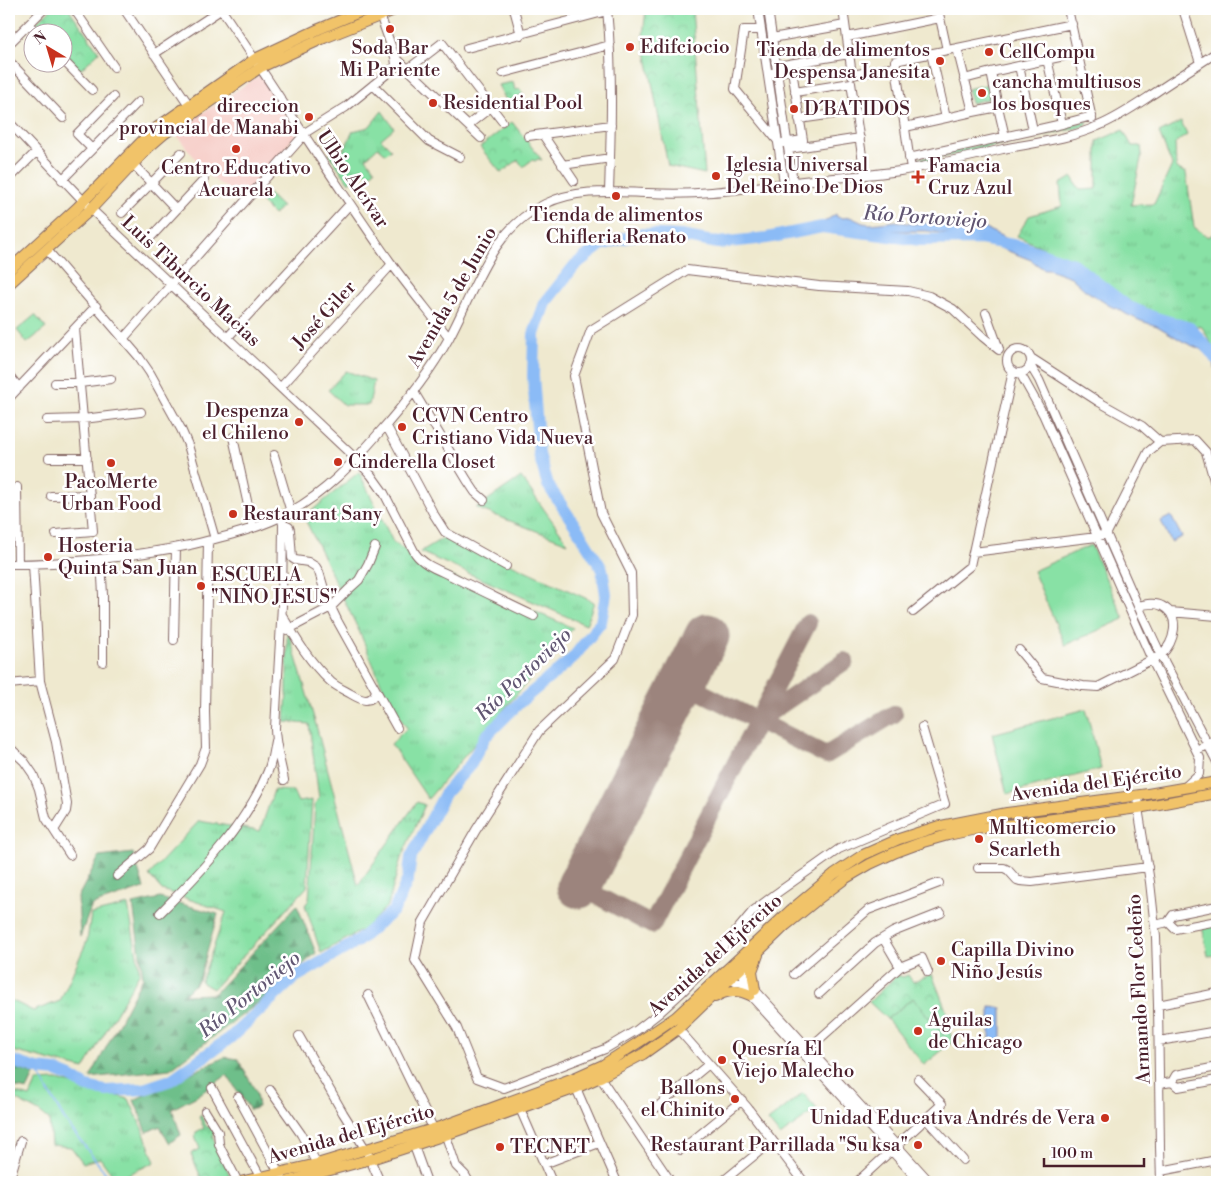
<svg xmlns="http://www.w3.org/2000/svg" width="1226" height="1191" viewBox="0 0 1226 1191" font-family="'Libre Bodoni',serif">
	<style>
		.built { fill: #f7d0cb }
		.grass { fill: url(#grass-tufts); stroke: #698068 }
		.forest { fill: url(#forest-firs); stroke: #5c6f5a }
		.park { fill: url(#park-crowns); stroke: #698068 }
		.pitch { fill: #88e1a5; stroke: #698068 }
		.water { fill: #8bbbf6; stroke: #6a6d90 }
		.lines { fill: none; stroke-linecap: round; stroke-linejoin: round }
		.stream { stroke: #8bbbf6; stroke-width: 2 }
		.river { stroke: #8bbbf6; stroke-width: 12 }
		.taxiway { stroke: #9c847d; stroke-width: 18 }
		.runway { stroke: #9c847d; stroke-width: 45 }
		.minor-casing { stroke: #846664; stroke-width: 10 }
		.major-casing { stroke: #846664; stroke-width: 12 }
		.minor { stroke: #fff; stroke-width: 8 }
		.major { stroke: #f1c369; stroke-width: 10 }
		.poi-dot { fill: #c8321e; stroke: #fff; stroke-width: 2 }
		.labels { text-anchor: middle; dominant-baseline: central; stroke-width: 5; stroke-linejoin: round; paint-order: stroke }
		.poi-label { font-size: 19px; fill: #4a1f2b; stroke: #fff; text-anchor: start }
		.street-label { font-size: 19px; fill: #4a1f2b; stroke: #fff }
		.water-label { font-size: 20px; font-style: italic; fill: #615672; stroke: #fff }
	</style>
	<defs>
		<pattern id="grass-tufts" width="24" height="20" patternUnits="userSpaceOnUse" patternTransform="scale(1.25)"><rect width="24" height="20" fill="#88e1a5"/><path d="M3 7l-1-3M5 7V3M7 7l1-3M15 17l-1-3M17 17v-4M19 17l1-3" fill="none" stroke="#77c18e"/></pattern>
		<pattern id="forest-firs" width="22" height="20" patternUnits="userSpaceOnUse" patternTransform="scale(1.25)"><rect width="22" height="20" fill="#6ebf8a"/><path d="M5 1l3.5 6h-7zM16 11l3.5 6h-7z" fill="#5c9b71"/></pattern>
		<pattern id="park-crowns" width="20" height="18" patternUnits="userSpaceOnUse" patternTransform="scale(1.25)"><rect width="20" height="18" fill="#88e1a5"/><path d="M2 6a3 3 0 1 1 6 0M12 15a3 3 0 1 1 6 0" fill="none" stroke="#77c18e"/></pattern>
	</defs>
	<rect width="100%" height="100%" fill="#fff"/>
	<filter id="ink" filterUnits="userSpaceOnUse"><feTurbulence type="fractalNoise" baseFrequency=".02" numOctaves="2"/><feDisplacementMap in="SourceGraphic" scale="10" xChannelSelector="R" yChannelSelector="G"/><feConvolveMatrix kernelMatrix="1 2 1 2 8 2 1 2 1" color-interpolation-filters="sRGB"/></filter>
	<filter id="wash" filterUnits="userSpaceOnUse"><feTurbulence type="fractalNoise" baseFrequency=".0096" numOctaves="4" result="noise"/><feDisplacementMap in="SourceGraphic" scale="20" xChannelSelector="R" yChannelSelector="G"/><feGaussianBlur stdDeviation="1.12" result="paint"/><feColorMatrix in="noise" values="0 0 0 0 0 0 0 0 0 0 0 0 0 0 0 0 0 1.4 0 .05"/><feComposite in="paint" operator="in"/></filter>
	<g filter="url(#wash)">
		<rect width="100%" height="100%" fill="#efe9cf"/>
		<path class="built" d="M260 75 297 134 241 198 210 177 174 132Z"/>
		<path class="grass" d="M382 111 394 128 381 139 391 149 386 154 378 147 366 158 375 170 369 176 360 168 349 183 329 154 344 150 353 131 369 127Z
			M1088 121 1086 125 1082 127 916 163V159Z
			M1181 122 1187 135 1175 143 1176 168 1186 173 1194 227 1208 237 1217 232V354L1202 327 1155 318 1109 287 1092 273 1059 255 1017 236 1029 216 1062 206 1060 184 1072 177 1080 190 1097 189V141L1123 130 1132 146H1141L1142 154 1131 205 1154 204 1172 165 1159 133Z
			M346 371 374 381 369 405H344L328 390Z
			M359 472 393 542 430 567 573 628 428 799 391 744 407 728 389 702 360 633 304 517Z
			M521 477 568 543 476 508Z
			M448 535 594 602 586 625 420 552Z
			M287 627 316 725 358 885 417 802 425 805 401 858 388 905 366 928 321 953 305 905 309 900 315 804 319 798 309 724 285 722 287 692Z
			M274 790 293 791 298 802 312 800 307 887 213 989 201 982 226 912 162 890 149 875 199 821 260 831Z
			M128 905 140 972 84 1069 9 1050V999L33 1011 60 1001 87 941 91 914Z
			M57 1080 129 1099 142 1128 155 1162 116 1180 100 1158 83 1163 71 1147 51 1145 49 1120 39 1112 9 1096V1091L30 1097 37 1081Z"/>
		<path class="forest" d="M133 853 144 888 92 905 80 937 78 897 99 857Z
			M160 898 218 914 199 980 184 995 214 994 297 905 316 953 253 1007 170 1069 90 1078 143 977 133 904Z
			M225 1057 238 1059 256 1092 258 1107 250 1110 227 1075 197 1096 172 1109 181 1135 169 1143 160 1126 147 1132 134 1100Z
			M9 1065 34 1075 27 1090 9 1086Z"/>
		<path class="park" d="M51 9H69L99 52 79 71 63 52 62 32H45L36 23Z
			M646 9H692L705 174 668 166 643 36Z
			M513 82 515 90 520 89 523 94 507 102 498 85Z
			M512 122 542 160 538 159 535 161 532 160 523 167 518 160 501 173 480 147Z
			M264 190 282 207 274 215 257 198Z
			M932 974 946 1010 952 1042 950 1044 913 998 887 1019 869 1002 897 975 903 977 908 975 913 982Z
			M201 1115 206 1126 208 1127H212L214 1134 212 1136 231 1178 221 1182H203L191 1154 200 1149 195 1137 196 1132 204 1128 199 1117Z"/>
		<path class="pitch" d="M993 83 996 97 971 103 967 89Z
			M35 315 46 328 27 343 17 330Z
			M1091 545 1124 619 1065 645 1033 571Z
			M1086 709 1101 769 1007 794 992 734Z
			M1217 923V955L1208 956 1202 926Z
			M913 998 950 1044 924 1065 887 1019Z
			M803 1093 817 1109 780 1136 768 1121Z"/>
		<path class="water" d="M836 214 837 217 843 218 850 217 863 223 871 224 896 221 912 224 931 223 960 228H984L1012 241 1023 249 1043 256 1051 261 1060 263 1076 271 1089 281H1098L1112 297 1141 315 1179 331 1186 332 1209 347 1217 356V372L1214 367 1213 361 1210 357 1200 349 1184 342 1157 326 1141 321 1126 314 1120 310 1110 306 1085 290 1071 277 1049 269H1044L1039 266 1031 260 1003 249 1000 246 982 238 970 234 955 235 926 231H891L881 230 870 231 837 227 827 225 824 222Z
			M1171 516 1182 537 1171 542 1161 521Z
			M990 1007 1002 1008V1041L990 1040Z"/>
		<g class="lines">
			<path class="stream" d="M37 1069 47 1089 64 1119 110 1179 111 1182"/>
			<path class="river" d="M9 1060 37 1069 56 1071 71 1077 87 1087 106 1091 144 1089 171 1080 230 1038 294 978 358 941 394 910 408 879 411 857 446 792 471 764 485 737 520 702 573 658 601 622 606 594 602 569 578 530 548 485 539 454 533 376 534 334 545 303 575 265 601 245 639 234 681 236 718 243 767 238 822 227 920 240 981 239 1023 247 1073 264 1127 306 1153 317 1190 328 1217 359"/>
			<path class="taxiway" d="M683 683 826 755 894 714
				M760 719 845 661
				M579 886 652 925 808 623"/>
			<path class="runway" d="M579 886 707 636"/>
		</g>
	</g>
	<g filter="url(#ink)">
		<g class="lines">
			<defs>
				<path id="minor" d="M74 9 114 67
					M124 9 191 108
					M221 9C278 93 332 180 391 263 409 288 430 313 449 338
					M514 9 521 35
					M607 9C613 70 611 131 609 192
					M758 9 784 183
					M768 9 793 182
					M843 9 852 75 895 67
					M938 9 947 50
					M1068 9 1092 119
					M1183 9 1200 63
					M29 24 37 32
					M761 30H744L735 89 777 140
					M847 37 940 18
					M772 38 845 25
					M9 44 44 9
					M467 48 607 11
					M931 53 946 118
					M154 54 222 9
					M395 57 481 138
					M62 59 92 90
					M1047 59 1062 124
					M9 61 63 118
					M777 66 849 54
					M1019 66 1033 130
					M408 69 442 43 502 121
					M991 72 998 107
					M503 73 610 45
					M772 73 792 70 803 140 783 143
					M964 79 991 72 1078 53
					M373 85 429 141 460 157
					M795 92 851 83 865 175
					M973 112 998 107 1005 137
					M799 119 856 111
					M9 122 91 209 356 459 371 475 384 493 415 553C425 567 443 571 457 579 483 591 508 604 534 616
					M468 125 491 107
					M905 127 973 112 957 48
					M303 134 346 107 394 68 396 65 395 57 378 9
					M543 135 574 181
					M528 136 611 125
					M92 149 77 134 113 97
					M789 149 860 138
					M909 158 1062 124 1092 116
					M133 164 176 209
					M562 165 604 159
					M911 169 895 61 1072 24
					M9 179 36 152
					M62 180 138 102
					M122 213 181 153
					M149 239 204 180
					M47 250 139 357 150 373 181 429 188 445 215 539
					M986 313 999 349
					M228 337 350 204
					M123 339 304 135
					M1007 361a12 12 0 1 1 24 0a12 12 0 1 1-24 0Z
					M1030 365 1039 380 1138 606 1161 655 1217 762
					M1013 371 973 552 1097 537 1107 533 1148 452 1160 442 1142 426 1099 402 1031 358
					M1020 373 1043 414 1152 660 1200 758 1199 774 1185 787
					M9 375 19 388
					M55 383H80L111 379
					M281 387 392 264
					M414 392 467 480 475 492 484 500
					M9 398 96 306
					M47 420 83 419 141 412
					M386 425 433 513 445 532 506 566
					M233 437 253 528
					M1160 442 1195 440 1206 452 1217 491
					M274 455 291 512
					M49 458H87
					M17 487 18 564
					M51 496 90 495
					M281 516 283 524 282 605 275 728C275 744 281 764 284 780
					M283 524 289 527 290 530 292 558 295 560 308 562 316 567 319 572 327 599 338 622 397 728
					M56 534 93 531 75 329
					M101 559 103 595V662
					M9 564C70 564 130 557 190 545 224 537 259 529 290 512 326 492 351 465 378 434 405 404 430 373 449 338 475 290 491 229 545 204 578 188 613 192 648 193 669 194 691 194 712 192 740 190 767 185 795 182 830 178 865 176 900 171 934 165 969 157 1003 149 1033 143 1070 139 1098 126 1120 117 1139 103 1159 90 1178 77 1198 65 1217 52
					M33 564 40 681 56 742 67 804 66 811 54 830
					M913 612 970 566 973 552
					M1170 612 1217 616
					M282 615C296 639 310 663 331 682 337 687 344 690 351 694 361 700 371 705 376 691
					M287 630 331 607 348 590 359 580 368 564 375 547
					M174 640 176 548
					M1019 650 1042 678 1083 686 1098 687 1161 655C1174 643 1182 616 1162 606 1155 602 1146 604 1138 606
					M9 684 40 681
					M922 727 945 804 839 849 777 893 753 911 702 972 682 992 659 1013 637 1030 605 1049 504 1088 477 1078 457 1028 415 960 423 922 476 830 539 731 615 659 632 615 631 573 601 513 574 376 591 330 687 270 819 286 908 291 929 296 953 309 983 337 999 350
					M9 747 24 761 33 774 39 789 46 818 70 855
					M1196 750 1208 745 1217 739
					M1139 795 1138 808 1150 882 1156 937 1158 1005 1160 1147 1161 1182
					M978 868H1004L1008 870 1017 880 1020 881 1032 882 1148 867
					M117 876 149 849 200 764 206 748 205 712 208 541
					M160 913C201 872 246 825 268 771 272 761 273 751 275 741
					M1168 922 1175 929 1217 921
					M1155 925 1168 922 1173 915 1217 906
					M883 938 900 967 922 958 928 972
					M744 964C741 975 747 984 750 995L920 1182
					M794 974 868 910 939 883
					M727 980C738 980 746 984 755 990L930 1182
					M819 994 875 943 893 932 941 913
					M368 995 433 1128
					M1158 1005 1217 993
					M678 1029 747 1107 804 1182
					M299 1036 343 1113 366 1150 380 1182
					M1159 1041 1217 1031
					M805 1052 900 967
					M599 1074 600 1077 671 1182
					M1172 1082 1178 1087 1217 1080
					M575 1083 576 1088 617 1182
					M1159 1084 1172 1082 1176 1075 1217 1067
					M212 1088 263 1182
					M270 1090 301 1134 317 1164
					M238 1097 284 1182
					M518 1104 552 1182
					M205 1111 218 1132 219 1144 221 1149 238 1182
					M651 1112 709 1064
					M926 1119 963 1160
					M444 1130 456 1166 465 1175 469 1182
					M414 1146 427 1182
					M681 1150 742 1100
					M544 1164 599 1143
					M1161 1171 1217 1160
					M316 1174 319 1182
					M9 1181 21 1141
					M722 1182 772 1141
					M857 1182 942 1104 918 1079"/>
				<path id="major" d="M9 270 77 208 152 131 255 59 319 29 367 9
					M9 284 91 209 149 147 164 134 261 67 324 38 397 9
					M755 990 752 971 758 955
					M715 997C727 990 737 989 750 995
					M240 1182 317 1164 443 1126 574 1078 603 1065 639 1042 676 1017 791 910 834 874 863 855 899 839 936 827 1007 813 1148 794 1217 782
					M286 1182 371 1159 445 1135 576 1088 600 1077 643 1054 678 1029 786 925 818 899 846 878 870 864 896 852 923 842 948 835 976 829 1138 808 1217 793"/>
			</defs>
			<use href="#minor" class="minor-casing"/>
			<use href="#major" class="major-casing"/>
			<use href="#minor" class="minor"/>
			<use href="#major" class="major"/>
		</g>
	</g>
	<g class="poi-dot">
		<circle cx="390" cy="29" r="5"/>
		<circle cx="630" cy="47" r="5"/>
		<circle cx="989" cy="52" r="5"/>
		<circle cx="940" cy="61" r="5"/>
		<circle cx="982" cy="93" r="5"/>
		<circle cx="433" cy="103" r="5"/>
		<circle cx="794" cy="109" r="5"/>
		<circle cx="309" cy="117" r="5"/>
		<circle cx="236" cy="149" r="5"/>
		<circle cx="716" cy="176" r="5"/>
		<path d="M915.5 169.5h5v5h5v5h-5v5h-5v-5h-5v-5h5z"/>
		<circle cx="616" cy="196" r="5"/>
		<circle cx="299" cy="422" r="5"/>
		<circle cx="402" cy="427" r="5"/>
		<circle cx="338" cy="462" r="5"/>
		<circle cx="111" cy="463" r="5"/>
		<circle cx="233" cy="514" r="5"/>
		<circle cx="48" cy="557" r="5"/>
		<circle cx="201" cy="586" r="5"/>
		<circle cx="979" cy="839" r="5"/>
		<circle cx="941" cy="961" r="5"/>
		<circle cx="918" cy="1031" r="5"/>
		<circle cx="722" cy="1060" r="5"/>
		<circle cx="735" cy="1099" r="5"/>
		<circle cx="1105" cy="1118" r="5"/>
		<circle cx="918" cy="1145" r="5"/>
		<circle cx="500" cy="1147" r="5"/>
	</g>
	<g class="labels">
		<g class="poi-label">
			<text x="640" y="47">Edifciocio</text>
			<text x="390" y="48" text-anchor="middle">Soda Bar<tspan x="390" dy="22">Mi Pariente</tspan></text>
			<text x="930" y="50" text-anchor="end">Tienda de alimentos<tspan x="930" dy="22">Despensa Janesita</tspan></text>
			<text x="999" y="52">CellCompu</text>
			<text x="992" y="82">cancha multiusos<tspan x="992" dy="22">los bosques</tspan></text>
			<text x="443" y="103">Residential Pool</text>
			<text x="299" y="106" text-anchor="end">direccion<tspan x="299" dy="22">provincial de Manabi</tspan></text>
			<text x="804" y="109">D´BATIDOS</text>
			<text x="726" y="165">Iglesia Universal<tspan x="726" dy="22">Del Reino De Dios</tspan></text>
			<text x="928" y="166">Famacia<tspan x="928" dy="22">Cruz Azul</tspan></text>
			<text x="236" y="168" text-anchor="middle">Centro Educativo<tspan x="236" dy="22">Acuarela</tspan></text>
			<text x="616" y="215" text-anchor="middle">Tienda de alimentos<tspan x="616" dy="22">Chifleria Renato</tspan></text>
			<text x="289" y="411" text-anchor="end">Despenza<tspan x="289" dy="22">el Chileno</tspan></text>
			<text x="412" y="416">CCVN Centro<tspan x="412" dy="22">Cristiano Vida Nueva</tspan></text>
			<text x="348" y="462">Cinderella Closet</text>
			<text x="111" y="482" text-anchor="middle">PacoMerte<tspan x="111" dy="22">Urban Food</tspan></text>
			<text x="243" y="514">Restaurant Sany</text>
			<text x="58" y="546">Hosteria<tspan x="58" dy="22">Quinta San Juan</tspan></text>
			<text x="211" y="575">ESCUELA<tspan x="211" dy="22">"NIÑO JESUS"</tspan></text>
			<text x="989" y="828">Multicomercio<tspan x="989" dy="22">Scarleth</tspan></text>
			<text x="951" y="950">Capilla Divino<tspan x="951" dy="22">Niño Jesús</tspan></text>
			<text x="928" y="1020">Águilas<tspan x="928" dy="22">de Chicago</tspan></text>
			<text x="732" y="1049">Quesría El<tspan x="732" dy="22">Viejo Malecho</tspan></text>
			<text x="725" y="1088" text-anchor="end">Ballons<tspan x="725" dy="22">el Chinito</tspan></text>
			<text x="1095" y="1118" text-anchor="end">Unidad Educativa Andrés de Vera</text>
			<text x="908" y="1145" text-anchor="end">Restaurant Parrillada "Su ksa"</text>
			<text x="510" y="1147">TECNET</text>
		</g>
		<g class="street-label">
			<text transform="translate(353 179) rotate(56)">Ulbio Alcívar</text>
			<text transform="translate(191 281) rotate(43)">Luis Tiburcio Macias</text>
			<text transform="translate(452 297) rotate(-60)">Avenida 5 de Junio</text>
			<text transform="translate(324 315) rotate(-48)">José Giler</text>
			<text transform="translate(1096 783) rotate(-8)">Avenida del Ejército</text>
			<text transform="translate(715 955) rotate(-42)">Avenida del Ejército</text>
			<text transform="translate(1139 989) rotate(-93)">Armando Flor Cedeño</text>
			<text transform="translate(351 1134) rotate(-16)">Avenida del Ejército</text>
		</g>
		<g class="water-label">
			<text transform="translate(925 218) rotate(4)">Río Portoviejo</text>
			<text transform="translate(524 675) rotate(-44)">Río Portoviejo</text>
			<text transform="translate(250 995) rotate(-39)">Río Portoviejo</text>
		</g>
	</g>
	<rect width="1226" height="1191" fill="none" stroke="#fff" stroke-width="30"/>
	<g transform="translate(48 48) rotate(322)"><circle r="24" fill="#ffffff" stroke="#b7a5aa"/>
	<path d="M0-4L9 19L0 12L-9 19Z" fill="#c8321e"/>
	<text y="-8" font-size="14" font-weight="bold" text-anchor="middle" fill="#4a1f2b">N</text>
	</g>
	<path d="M1044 1158v8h100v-8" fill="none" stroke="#4a1f2b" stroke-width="2.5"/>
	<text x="1051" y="1158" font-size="15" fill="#4a1f2b" stroke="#ffffff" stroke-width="4" paint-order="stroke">100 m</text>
</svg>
